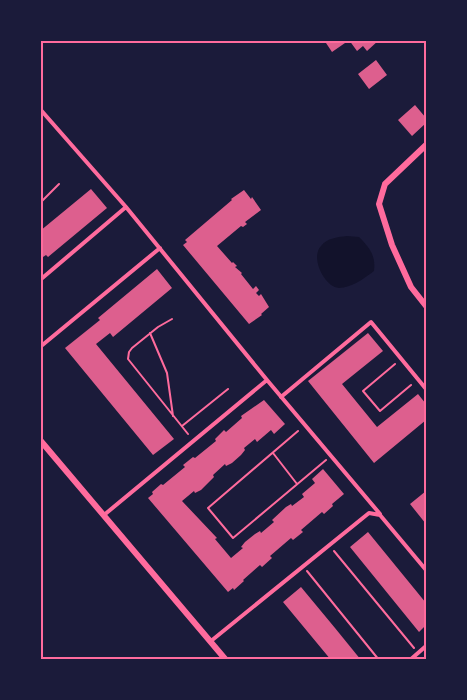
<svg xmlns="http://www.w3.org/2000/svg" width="467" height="700" viewBox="0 0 467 700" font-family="'Exo 2',sans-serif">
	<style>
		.water { fill: #12122b }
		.building { fill: #dd5f8e }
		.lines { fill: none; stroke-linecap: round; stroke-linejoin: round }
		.path { stroke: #ff6b9d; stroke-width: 2 }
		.service { stroke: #ff6b9d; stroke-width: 4 }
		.minor { stroke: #ff6b9d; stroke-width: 6 }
		.neatline { fill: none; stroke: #ff6b9d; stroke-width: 2 }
	</style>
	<rect width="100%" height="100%" fill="#1b1b3a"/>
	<path class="water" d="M347 236 359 237C369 247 376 255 374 271 365 278 351 288 339 288 324 287 310 257 321 246 327 238 338 237 347 236Z"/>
	<path class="building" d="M324 40H343L345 43 332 52Z
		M349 40H379L367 51 363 46 357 51Z
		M376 60 387 75 369 89 358 74Z
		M415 105 426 118V123L412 136 398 120Z
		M91 189 107 208 48 257 46 255 40 259V231Z
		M244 190 251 199 252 197 261 210 245 222 247 224 243 227 241 226 217 246 232 263 233 262 237 266 235 267 242 273 241 274 253 289 256 286 259 290 256 293 259 296 261 294 269 307 261 314 262 315 249 324 183 245 187 242 185 240 232 200 231 199Z
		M157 269 172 288 113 337 110 333 96 344 174 439 153 455 65 348 100 320 98 318Z
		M368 333 383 351 342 384 377 427 418 394 426 404V420L374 463 308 381Z
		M264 400 285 424 274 434 271 430 257 442 255 439 244 448 245 450 241 455 232 463 226 466 225 464 213 475 214 477 201 490 195 493 194 491 182 501 217 538 215 539 231 558 243 548 241 547 245 542 255 534 260 531 261 533 274 522 272 520 286 507 291 504 292 506 304 497 302 494 315 483 312 479 323 469 344 494 332 504 333 506 324 514 322 512 301 530 303 532 293 540 291 538 270 556 272 558 262 567 260 565 243 580 244 581 234 590 233 588 228 592 148 498 153 494 152 492 161 484 163 485 185 467 183 465 193 457 195 458 216 441 215 439 224 430 226 432 242 418 241 416Z
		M426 491V524L410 504Z
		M368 532 426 603V625L419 632 350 547Z
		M301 587 335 628 361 660H331L283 602Z"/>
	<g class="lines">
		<path class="path" d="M40 203 59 184
			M172 319 158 327 132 348 129 352 128 359 188 434
			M150 333 167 373 173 416
			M395 364 363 391 380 411 411 385
			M182 426 228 389
			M298 431 208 508 233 538 326 460
			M273 453 297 484
			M334 551 414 648
			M307 571 379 660"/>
		<path class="service" d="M40 109 126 207 267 380 104 515
			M40 280 126 207
			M40 347 160 248
			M267 380 380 514
			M281 397 371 322 426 389
			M211 641 369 513 380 515 426 570
			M410 660 426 646"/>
		<path class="minor" d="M426 145 385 184 379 204 392 245 411 287 426 306
			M40 440 226 660"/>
	</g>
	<rect width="467" height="700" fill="none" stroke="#1b1b3a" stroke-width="84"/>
	<rect x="42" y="42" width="383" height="616" class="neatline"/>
</svg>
